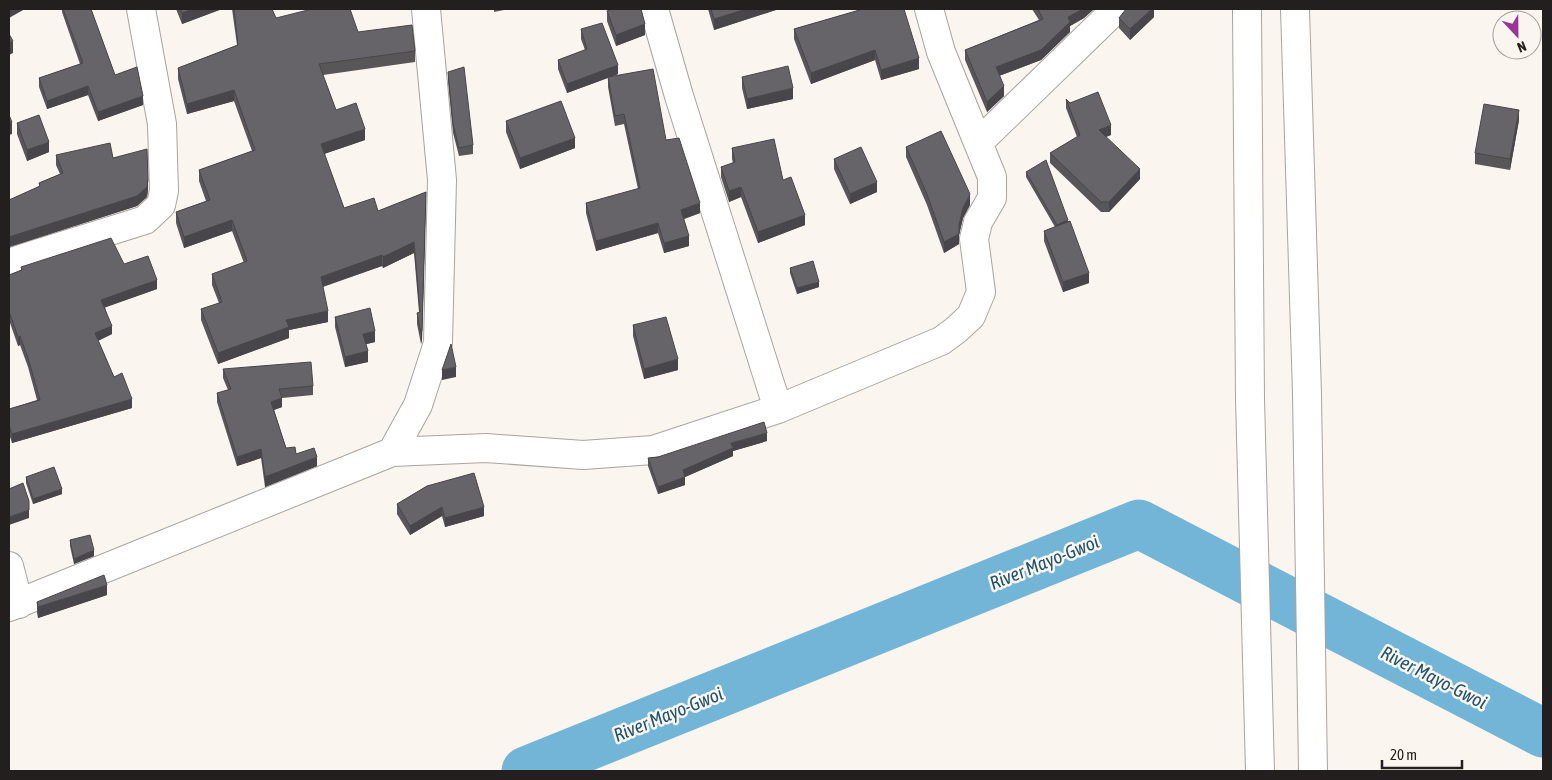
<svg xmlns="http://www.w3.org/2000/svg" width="1552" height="780" viewBox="0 0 1552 780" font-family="'Asap Condensed',sans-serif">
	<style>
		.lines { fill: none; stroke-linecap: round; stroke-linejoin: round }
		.river { stroke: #73b5d6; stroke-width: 49 }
		.street-casing { stroke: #a9a49f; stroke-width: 30 }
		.secondary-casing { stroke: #a9a49f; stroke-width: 30 }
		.street { stroke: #fff; stroke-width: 28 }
		.secondary { stroke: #fff; stroke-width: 28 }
		.wall { fill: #59565a }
		.shaded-wall { fill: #48464a }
		.building { fill: #676469; stroke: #48464a }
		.labels { text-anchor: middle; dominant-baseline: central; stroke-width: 5; stroke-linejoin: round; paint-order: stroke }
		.water-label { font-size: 19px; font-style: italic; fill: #20556d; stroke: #fbf5f0 }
	</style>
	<rect width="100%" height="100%" fill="#fbf5f0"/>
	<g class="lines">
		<path class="river" d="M526 771 1139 524 1543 733"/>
		<defs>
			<path id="street" d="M654 9 679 96 778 409
				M978 143 1109 16 1114 9
				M9 263 33 255 145 220 161 205 164 191 162 124 141 9
				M392 452 418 405 438 343 442 180 426 9
				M9 566 19 604
				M9 607 392 452 486 448 583 455 653 450 778 409 941 341 956 330 971 316 981 292 974 239 978 222 992 198V177L941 52 929 9"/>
			<path id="secondary" d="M1247 9 1250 399 1260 771
				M1295 9 1307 394 1313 771"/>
		</defs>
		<use href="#street" class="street-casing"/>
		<use href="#secondary" class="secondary-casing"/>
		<use href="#street" class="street"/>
		<use href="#secondary" class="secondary"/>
	</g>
	<path class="wall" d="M62 9H91L115 75 143 105 98 121 88 95 47 109 39 87V78L80 64 62 12Z
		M176 9H222L182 24Z
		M232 9H272L276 18 358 32 415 51V62L323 75 336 110 365 140 324 154 344 208 378 211 426 192 422 340 421 344 417 324V313L419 312 414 253 383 268 382 266 323 287 328 322 289 330V338L218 364 201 320V309L219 303 212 285V274L244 263 232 231 184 248 176 223V212L206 201 199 181V170L252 151 234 101 187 114 178 79V68L237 45Z
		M494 9H509L494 12Z
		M611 9H641L645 35 616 46 607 21V11Z
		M708 9H779L714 30Z
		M863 9 919 69 881 80 875 60 811 84 794 39V29Z
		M1032 9H1094L1084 18 1070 26V32L1041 60 999 76 1004 96 987 112 965 60V50L1039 20Z
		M1154 9V17L1130 40 1119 28V18Z
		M581 29 618 74 611 77 666 140 700 213 684 219 689 246 664 253 658 233 596 251 586 213V203L638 189 624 124 615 126 608 87V78L567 93 558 69V60L585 50 581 39Z
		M448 72 473 145V154L459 156 453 133 448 81Z
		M742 77 793 99 747 109 742 88Z
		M1066 99 1111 135 1106 137 1140 179 1109 212H1101L1050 163V153L1077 137 1066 108Z
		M1519 120 1510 170 1475 164V153Z
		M506 121 575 148 520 169 506 132Z
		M17 123 49 152 27 161 17 134Z
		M906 147 970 205 963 218 959 235V244L944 253 927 205 906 157Z
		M732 148 783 180 805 225 758 243 741 197 729 202 721 177V167L733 163 732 159Z
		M56 155 113 158 148 190 147 197 137 206 9 247V200L39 187V183L60 174 56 165Z
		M834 159 877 192 850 204 834 169Z
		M1026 172 1068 222 1089 283 1063 292 1044 241V231L1055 227 1026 177Z
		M124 264 157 289 105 307 112 334 98 341 114 377 132 408 12 443 9 434V409L37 400 28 367 20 345 18 346 9 320V275L21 270V267Z
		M790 268 819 287 797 294 790 273Z
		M335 317 375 342 366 344 368 362 345 367 335 327Z
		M633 325 678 370 644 379 633 336Z
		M223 369 313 386V395L282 398V407L274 410 286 448 317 466 265 487 261 458 237 466 217 402V393L228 390 223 378Z
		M767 441 733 451V456L685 477V485L658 494 648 466V458Z
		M26 477 62 494 33 504 26 483Z
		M427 486 484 516 445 527 442 516 410 535 397 514V504Z
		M70 540 94 556 74 564 70 546Z
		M107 595 38 618 37 613V602Z"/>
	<path class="shaded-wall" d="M11 9H25L9 18V10Z
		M193 9H222L182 24V13Z
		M747 9H779L714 30V19Z
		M1083 9H1094L1084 18 1070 26V32L1041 60 996 77V67L1068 17Z
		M1152 9H1154V17L1130 40V29Z
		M645 24V35L616 46V35Z
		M13 41V53L9 55V43Z
		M875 50V60L811 84V73Z
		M919 58V69L881 80V70Z
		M618 65V74L567 93V84Z
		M88 86V95L47 109V101Z
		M1004 86V96L987 112V102Z
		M793 88V99L747 109V99Z
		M234 90V101L187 114V104Z
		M143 96V105L98 121V112Z
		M1519 110V120L1510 170V159Z
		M12 122V134L9 135V123Z
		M1111 125V135L1099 139V130Z
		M365 129V140L321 155V144Z
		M575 138V148L520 169V158Z
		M49 142V152L27 161V150Z
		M1140 169V179L1109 212V202Z
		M148 180V190L147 197 137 206 9 247V237Z
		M877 182V192L850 204V194Z
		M741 187V197L729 202V191Z
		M426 192 422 340 421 344V333Z
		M970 194V205L963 218 959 235V244L944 253V242L959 225 963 208Z
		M700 203V213L681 220V210Z
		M805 215V225L758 243V232Z
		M232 220V231L184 248V237Z
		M1068 220V225L1057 230V225Z
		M658 223V233L596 251V241Z
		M689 236V246L664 253V243Z
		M414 242V253L383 268V257Z
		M382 255V266L321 287V277Z
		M1089 273V283L1063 292V282Z
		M157 280V289L101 309V300Z
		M819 282V287L797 294V288Z
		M328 311V322L289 330V338L218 364V353L286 320Z
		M112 326V334L95 342V333Z
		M375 331V342L363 345V334Z
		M20 336V345L18 346V337Z
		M368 351V362L345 367V357Z
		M678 359V370L644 379V369Z
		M456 367V377L442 380V370Z
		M282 398V407L271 411V402Z
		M132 399V408L12 443V434Z
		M767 433V441L733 451V456L685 477V485L658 494V487L683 470 731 443Z
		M261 449V458L237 466V457Z
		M317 457V466L265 487V477Z
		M62 489V494L33 504V499Z
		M442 507V516L410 535V526Z
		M484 507V516L445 527V518Z
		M29 510V518L9 525V517Z
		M94 550V556L74 564V559Z
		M107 585V595L38 618V607Z"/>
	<path class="building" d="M63 9H91L115 75 137 67 143 96 98 112 88 86 47 101 39 78 83 63Z
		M180 9H193L182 13Z
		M234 9H272L276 18 312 9H350L358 32 412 25 415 51 319 64 336 110 356 103 365 129 321 144 344 208 374 198 378 211 426 192 422 330 421 333 417 313 420 312 414 242 383 257 382 255 321 277 328 311 286 320 289 327 218 353 201 309 222 302 212 274 247 261 232 220 184 237 176 212 210 200 199 170 255 150 234 90 187 104 178 68 238 45Z
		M612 9H641L645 24 616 35 607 11Z
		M711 9H747L714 19Z
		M863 9H904L919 58 881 70 875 50 811 73 794 29Z
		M1038 9H1083L1068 17 1070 22 1041 50 996 67 1004 86 987 102 965 50 1043 19Z
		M1126 9H1152L1130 29 1119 18Z
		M602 23 618 65 567 84 558 60 587 49 581 29Z
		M9 34 13 41 9 43Z
		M788 66 793 88 747 99 742 77Z
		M464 67 473 145 459 148 453 124 448 72Z
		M653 69 666 140 679 138 700 203 681 210 689 236 664 243 658 223 596 241 586 203 640 188 624 114 615 116 608 77Z
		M1098 92 1111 125 1099 130 1140 169 1109 202H1101L1050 153 1080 135 1066 99 1070 103Z
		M561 101 575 138 520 158 506 121Z
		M1484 104 1519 110 1510 159 1475 153Z
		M9 115 12 122 9 123Z
		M39 115 49 142 27 150 17 123Z
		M941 131 970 194 963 208 959 225V234L944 242 927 194 906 147Z
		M774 139 783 180 791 177 805 215 758 232 741 187 729 191 721 167 735 162 732 148Z
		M110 143 113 158 147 149 148 180 147 187 137 196 9 237V200L40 186 39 183 63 173 56 155Z
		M861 147 877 182 850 194 834 159Z
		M1046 160 1068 220 1057 225 1026 172Z
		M1070 221 1089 273 1063 282 1044 231Z
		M111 238 124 264 148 256 157 280 101 300 112 326 95 333 114 377 122 373 132 399 12 434 9 425V409L40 400 28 358 20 336 18 337 9 311V275L22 270 21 267Z
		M813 261 819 282 797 288 790 268Z
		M370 308 375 331 363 334 368 351 345 357 335 317Z
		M666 317 678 359 644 369 633 325Z
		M451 344 456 367 442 370Z
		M311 362 313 386 279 389 282 398 271 402 286 448 295 447 296 454 314 448 317 457 265 477 261 449 237 457 217 393 231 389 223 369Z
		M764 422 767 433 731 443 733 448 683 470 685 477 658 487 648 458 658 457Z
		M54 467 62 489 33 499 26 477Z
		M474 473 484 507 445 518 442 507 410 526 397 504 427 486Z
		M23 483 29 501V510L9 517V489Z
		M90 535 94 550 74 559 70 540Z
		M104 575 107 585 38 607 37 602Z"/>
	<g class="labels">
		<g class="water-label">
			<text transform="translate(1044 562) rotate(-22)">River Mayo-Gwoi</text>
			<text transform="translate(1434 677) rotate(27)">River Mayo-Gwoi</text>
			<text transform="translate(668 714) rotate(-22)">River Mayo-Gwoi</text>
		</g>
	</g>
	<rect width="1552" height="780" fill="none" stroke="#221f1e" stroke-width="20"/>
	<g transform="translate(1517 35) rotate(158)"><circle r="24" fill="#fbf5f0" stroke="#a49f9c"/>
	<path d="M0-4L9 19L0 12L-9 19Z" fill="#993499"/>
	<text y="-8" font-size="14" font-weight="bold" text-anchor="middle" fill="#221f1e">N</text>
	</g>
	<path d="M1382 760v8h80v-8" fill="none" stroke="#221f1e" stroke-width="2.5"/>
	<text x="1390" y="760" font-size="15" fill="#221f1e" stroke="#fbf5f0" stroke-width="4" paint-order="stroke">20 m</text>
</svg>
